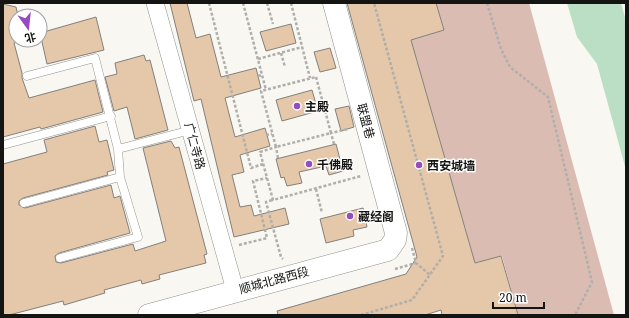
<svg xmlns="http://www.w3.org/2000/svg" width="629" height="318" viewBox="0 0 629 318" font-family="'Noto Serif','Noto Sans SC',serif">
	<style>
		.green { fill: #dbbcb2 }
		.water { fill: #bbdfc5 }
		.building { fill: #e5c7a9; stroke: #83807c }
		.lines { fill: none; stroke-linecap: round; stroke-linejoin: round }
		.lane-casing { stroke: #94938e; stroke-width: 9 }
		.street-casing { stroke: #94938e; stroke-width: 18 }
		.secondary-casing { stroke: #94938e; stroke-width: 23 }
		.path { stroke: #b0afab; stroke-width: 2.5; stroke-dasharray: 3 2; stroke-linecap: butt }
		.lane { stroke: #fff; stroke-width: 8 }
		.street { stroke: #fff; stroke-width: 17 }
		.secondary { stroke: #fff; stroke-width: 22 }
		.poi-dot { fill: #954cbe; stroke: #fff; stroke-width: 1.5 }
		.labels { text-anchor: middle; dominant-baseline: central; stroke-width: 3; stroke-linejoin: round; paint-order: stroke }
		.poi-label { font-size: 12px; font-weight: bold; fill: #141412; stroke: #fff; text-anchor: start }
		.street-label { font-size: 12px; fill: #141412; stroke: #fff }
	</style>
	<rect width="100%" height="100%" fill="#f8f7f2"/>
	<path class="green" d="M436 3H529L614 315H518L502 256 475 263 411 40 444 30Z"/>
	<path class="water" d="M567 3H621L626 21V170L597 64 577 37Z"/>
	<path class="building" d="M170 3H187L196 38 210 34 221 77 256 68 261 88 225 98 235 137 265 128 270 146 240 155 244 172 232 175 240 207 251 205 254 216 285 208 289 224 234 237 201 99 194 101Z
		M347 3H436L444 30 411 40 475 263 501 256 518 315H442L441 310 425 315H278L277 311 406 274 417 257Z
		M3 4 16 7 18 16H16V40H25L14 43 22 73V78L29 98 95 80 103 112 41 129 40 127 3 137Z
		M96 17 104 50 47 64 40 33Z
		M291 24 296 43 266 51 260 32Z
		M330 48 336 68 320 72 314 52Z
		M144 55 146 61 150 60 168 130 135 139 127 107 114 111 105 77 117 74 115 63Z
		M312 90 318 111 282 121 276 100Z
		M349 106 354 127 341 131 335 109Z
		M95 126 99 142 107 140 114 170 107 172 108 175 23 198 19 201V205L25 208 111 185 114 198 120 196 130 233 59 253 55 256 56 262 61 263 133 244 135 251 166 241 143 148 171 141 175 148 179 147 207 254 204 255 206 263 159 275 160 279 142 284 141 280 104 290 105 293 64 305 63 301 9 315H3V164L47 152 44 140Z
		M336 144 343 171 329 175 326 166 299 172 302 183 287 186 284 177 281 178 276 159Z
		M363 208 367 227 353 230 354 236 326 243 320 219Z"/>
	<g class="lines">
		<defs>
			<path id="lane" d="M27 76 95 58 118 149 120 177 138 237 60 258
				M3 145 111 116
				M118 149 191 130
				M24 203 120 177"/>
			<path id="street" d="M155 3 235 290"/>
			<path id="secondary" d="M149 315 388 250 395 240 396 233 334 3"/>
		</defs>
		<use href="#lane" class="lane-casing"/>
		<use href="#street" class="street-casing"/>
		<use href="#secondary" class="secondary-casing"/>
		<path class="path" d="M209 3 251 168 263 164
			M243 3 266 90
			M267 3 273 24
			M291 3 310 78
			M487 3 501 49 510 67 548 97 592 282 575 315
			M281 53 285 67
			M258 59 302 47
			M258 76 262 75
			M316 77 331 133 276 147 261 91Z
			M266 135 272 134
			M334 144 331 133 348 129
			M278 158 276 147 260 152 273 200 361 176
			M316 189 322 213
			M272 200 266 202 281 257 283 259
			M239 245 267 238 253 181 267 178
			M412 248 416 263 430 275
			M395 269 416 263
			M361 315 412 300 443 256 374 3"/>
		<use href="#lane" class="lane"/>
		<use href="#street" class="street"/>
		<use href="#secondary" class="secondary"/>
	</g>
	<g class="poi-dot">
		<circle cx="297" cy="106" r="4"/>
		<circle cx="309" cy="164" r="4"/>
		<circle cx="419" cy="165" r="4"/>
		<circle cx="350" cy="216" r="4"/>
	</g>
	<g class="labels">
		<g class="poi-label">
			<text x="305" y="106">主殿</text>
			<text x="317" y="164">千佛殿</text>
			<text x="427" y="165">西安城墙</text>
			<text x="358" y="216">藏经阁</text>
		</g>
		<g class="street-label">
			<text transform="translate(366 121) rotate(75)">联盟巷</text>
			<text transform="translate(195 146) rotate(75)">广仁寺路</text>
			<text transform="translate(274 280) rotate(-15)">顺城北路西段</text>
		</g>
	</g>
	<rect width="629" height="318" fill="none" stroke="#141412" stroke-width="8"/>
	<g transform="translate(28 28) rotate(165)"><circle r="19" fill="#ffffff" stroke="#a1a1a0"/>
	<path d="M0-3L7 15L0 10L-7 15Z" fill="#954cbe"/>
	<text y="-6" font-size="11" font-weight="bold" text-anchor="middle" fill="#141412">北</text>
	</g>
	<path d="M493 302v6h51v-6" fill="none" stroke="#141412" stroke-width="2"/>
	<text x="499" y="302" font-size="12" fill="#141412" stroke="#ffffff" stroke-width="3" paint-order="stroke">20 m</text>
</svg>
